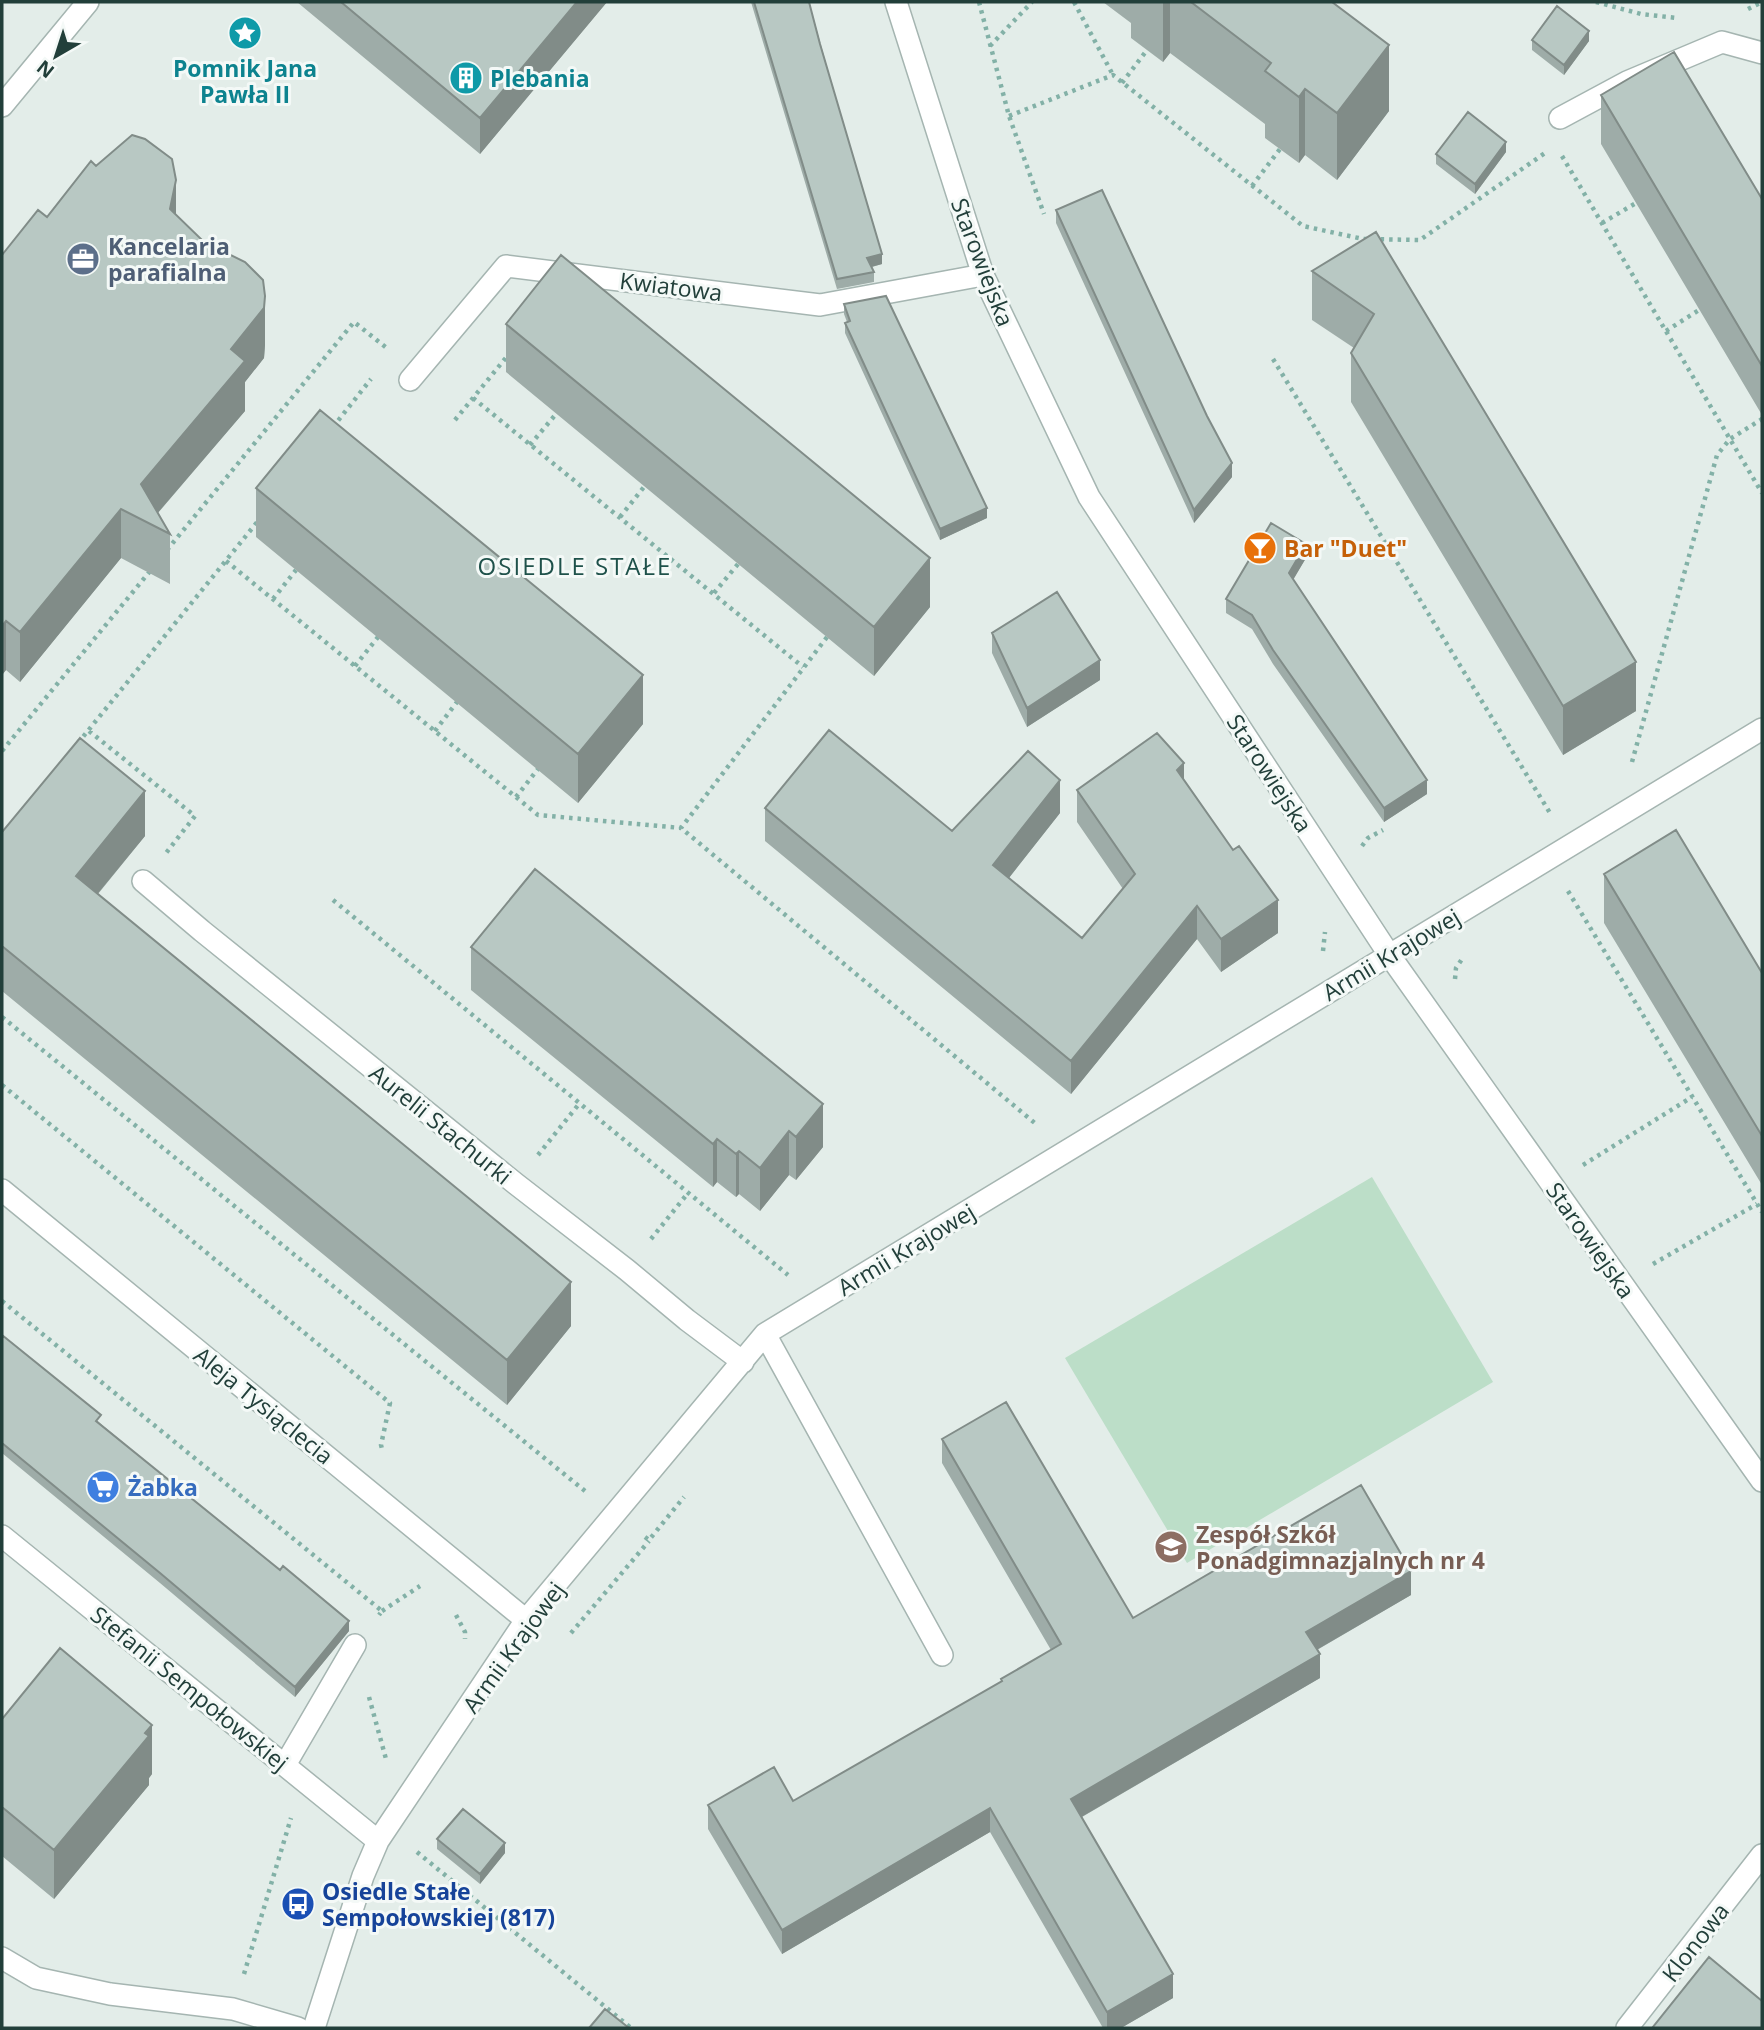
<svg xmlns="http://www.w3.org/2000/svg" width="1764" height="2030" viewBox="0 0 1764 2030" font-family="'Open Sans',sans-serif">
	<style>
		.pitch { fill: #bcdec8 }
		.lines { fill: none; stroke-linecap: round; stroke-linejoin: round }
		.minor-casing { stroke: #a5b5b1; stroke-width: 24 }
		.path { stroke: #83b1a7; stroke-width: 4.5; stroke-dasharray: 3.5 5; stroke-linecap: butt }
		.minor { stroke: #fff; stroke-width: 21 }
		.wall { fill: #9eaca8 }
		.shaded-wall { fill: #818c88 }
		.building { fill: #b8c8c3; stroke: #818c88; stroke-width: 2 }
		.labels { text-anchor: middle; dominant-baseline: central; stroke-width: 6; stroke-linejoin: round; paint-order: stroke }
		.culture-label { font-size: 23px; font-weight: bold; fill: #0d838f; stroke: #f4f9f7 }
		.service-label { font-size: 23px; font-weight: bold; fill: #4e5e75; stroke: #f4f9f7; text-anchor: start }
		.street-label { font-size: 23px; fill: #223f3a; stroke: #f4f9f7 }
		.food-label { font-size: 23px; font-weight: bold; fill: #c56008; stroke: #f4f9f7; text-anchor: start }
		.shop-label { font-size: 23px; font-weight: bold; fill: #366cbe; stroke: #f4f9f7; text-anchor: start }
		.education-label { font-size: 23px; font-weight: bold; fill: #785e54; stroke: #f4f9f7; text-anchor: start }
		.transit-label { font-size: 23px; font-weight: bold; fill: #164399; stroke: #f4f9f7; text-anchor: start }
		.neighbourhood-label { font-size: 24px; letter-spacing: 2px; fill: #1e514a; stroke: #f4f9f7 }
	</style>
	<rect width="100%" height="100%" fill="#e3ede9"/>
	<path class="pitch" d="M1372 1177 1493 1382 1187 1563 1065 1358Z"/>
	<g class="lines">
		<defs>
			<path id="minor" d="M896 2 983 275 1089 497 1390 956 1762 1481
				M2 106 88 2
				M1560 118 1627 82 1722 42 1762 53
				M410 380 506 266 820 305 983 275
				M143 881 202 931 516 1184 627 1270 687 1320 743 1362
				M2 1190 526 1620
				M765 1334 942 1655
				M2 1536 378 1841
				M285 1765 355 1645
				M2 1958 36 1978 110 1994 233 2009 298 2028
				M314 2028 363 1876 378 1841 526 1620 765 1334 1762 729
				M1627 2028 1762 1855"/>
		</defs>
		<use href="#minor" class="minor-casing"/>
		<path class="path" d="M979 2 1009 116 1044 214
			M1074 2 1113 75
			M1596 2 1641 14 1677 18
			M1748 9 1762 2
			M990 46 1032 2
			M1122 83 1147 50
			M1009 116 1113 75 1303 226 1363 239 1420 240 1545 153
			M1562 156 1762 493
			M1252 186 1280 149
			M1602 223 1636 203
			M1666 331 1699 310
			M1273 359 1550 813
			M473 398 803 667
			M455 420 509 354
			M333 427 371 379
			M530 445 556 414
			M620 517 644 487
			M167 550 354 322 388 349
			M226 561 538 815 681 828
			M714 593 738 564
			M273 599 296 570
			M827 637 681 828 1036 1124
			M355 666 378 637
			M89 731 195 816 166 853
			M435 731 457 702
			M78 743 258 521
			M2 751 151 570
			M1632 762 1717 455 1730 439 1762 419
			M516 797 538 769
			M1362 846 1368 838 1383 830
			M1568 891 1762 1212
			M333 900 788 1275
			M1323 951 1325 932
			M1455 979 1456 968 1462 959
			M2 1017 585 1491
			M2 1085 390 1403 381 1445 382 1449
			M538 1155 579 1104
			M1583 1165 1692 1097
			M651 1239 688 1193
			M1653 1264 1757 1204
			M2 1301 382 1611 379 1615
			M645 1537 649 1540 684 1497
			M382 1611 420 1586
			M456 1615 465 1632V1639
			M571 1633 649 1541
			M369 1697 386 1759
			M417 1852 631 2028
			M244 1974 291 1818"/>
		<use href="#minor" class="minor"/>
	</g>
	<path class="wall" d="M297 2H607L480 154Z
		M751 2H809L882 264 872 267 874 272V282L837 289Z
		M1103 2H1332L1389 111 1337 180 1305 155 1299 163 1265 138V124L1170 53 1163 62 1131 38V23Z
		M1532 40 1589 41 1564 75 1532 50Z
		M1601 95 1762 199V415L1601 144Z
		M1506 152 1475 194 1436 164V154Z
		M96 166 176 215 204 242 265 345 264 358 245 382V411L158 513 170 534V584L121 558 20 682 6 670 2 675V255L47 217Z
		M1056 210 1232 477 1194 523 1056 223Z
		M1376 232 1636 711 1563 755 1351 402V353L1354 348 1312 320V271Z
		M844 304 987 518 940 540 845 333V323L847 322 844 314Z
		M506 324 930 607 874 676 506 372Z
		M256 488 643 724 578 803 256 537Z
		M1306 558 1293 579 1427 794 1384 822 1273 664 1252 629 1226 613V599Z
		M992 633 1100 680 1027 727 992 653Z
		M1184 780 1278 933 1221 972 1197 939 1071 1094 765 841V808L952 831 1060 813 1009 878 1082 938 1123 889 1077 822V790Z
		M2 832 145 836 98 894 571 1326 507 1405 2 991Z
		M1604 874 1762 973V1185L1604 923Z
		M471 947 823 1147 796 1180 789 1175 760 1211 739 1194 736 1197 717 1182 713 1187 471 990Z
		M2 1335 101 1424 349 1631 295 1697 160 1583 2 1453Z
		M942 1439 1133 1618 1411 1595 1317 1650 1320 1678 1082 1817 1173 1998 1121 2028H1103L990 1832 782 1954 708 1829V1805L793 1801 1001 1682V1679L1051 1650 942 1463Z
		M2 1719 152 1774 149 1778V1785L54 1899 2 1856Z
		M437 1839 505 1853 480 1884 437 1849Z"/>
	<path class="shaded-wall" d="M577 2H607L480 154V118Z
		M1163 2H1170V53L1163 62Z
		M1589 31V41L1564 75V65Z
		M1389 45V111L1337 180V113Z
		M1305 89V155L1299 163V97Z
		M1506 142V152L1475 194V184Z
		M176 180V230L170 209Z
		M882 254V264L867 268V258Z
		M265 296V345L264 358 245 382V411L149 523 141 484Z
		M1232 463V477L1194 523V510Z
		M987 508V518L940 540V529Z
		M121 509V558L20 682V632Z
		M1306 544V558L1289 587V573Z
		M930 558V607L874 676V627Z
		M6 621V670L2 675V626Z
		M1100 660V680L1027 727V708Z
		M1636 662V711L1563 755V706Z
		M643 675V724L578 803V754Z
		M1184 763V796L1177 770Z
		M1060 780V813L993 898V865Z
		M1427 780V794L1384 822V808Z
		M145 791V836L76 920V876Z
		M1278 900V933L1221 972V939Z
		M1197 906V939L1071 1094V1061Z
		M823 1104V1147L796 1180V1137Z
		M789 1131V1175L760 1211V1168Z
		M717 1139V1182L713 1187V1144Z
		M739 1151V1194L736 1197V1154Z
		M571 1282V1326L507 1405V1360Z
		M1411 1571V1595L1306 1656V1632Z
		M349 1621V1631L295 1697V1687Z
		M1320 1654V1678L1071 1823V1799Z
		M152 1725V1774L149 1778V1785L54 1899V1850Z
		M990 1808V1832L782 1954V1930Z
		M505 1843V1853L480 1884V1874Z
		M1173 1974V1998L1121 2028H1107V2012Z"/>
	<path class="building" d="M341 2H577L480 118Z
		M754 2H809L820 44 882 254 867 258 874 272 837 279Z
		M1191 2H1332L1389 45 1337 113 1305 89 1299 97 1265 71 1271 63Z
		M1557 6 1589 31 1564 65 1532 40Z
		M1674 52 1762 199V366L1601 95Z
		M1468 112 1506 142 1475 184 1436 154Z
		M132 135 145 139 172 159 176 180 170 209 204 242 245 262 263 280 265 296 264 308 231 349 245 361 141 484 170 534 121 509 20 632 6 621 2 626V255L38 210 47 217 91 161 96 166Z
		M1102 190 1207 416 1232 463 1194 510 1056 210Z
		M1376 232 1636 662 1563 706 1351 353 1374 314 1312 271Z
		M561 255 930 558 874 627 506 324Z
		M886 296 987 508 940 529 845 323 850 321 844 304Z
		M320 410 643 675 578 754 256 488Z
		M1271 523 1306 544 1289 573 1427 780 1384 808 1273 650 1252 615 1226 599Z
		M1057 592 1100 660 1027 708 992 633Z
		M829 730 952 831 1028 751 1060 780 993 865 1082 938 1135 874 1077 790 1157 733 1184 763 1177 770 1233 850 1239 846 1278 900 1221 939 1197 906 1071 1061 765 808Z
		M80 738 145 791 76 876 571 1282 507 1360 2 946V832Z
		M1676 830 1762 973V1136L1604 874Z
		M535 869 823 1104 796 1137 789 1131 760 1168 739 1151 736 1154 717 1139 713 1144 471 947Z
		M2 1335 101 1415 96 1421 280 1570 283 1566 349 1621 295 1687 160 1573 2 1443Z
		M1006 1402 1133 1618 1361 1485 1411 1571 1306 1632 1320 1654 1071 1799 1173 1974 1107 2012 990 1808 782 1930 708 1805 774 1767 793 1801 1002 1681 1001 1679 1061 1644 942 1439Z
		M60 1648 152 1725 145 1733 149 1736 54 1850 2 1807V1719Z
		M463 1809 505 1843 480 1874 437 1839Z
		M1709 1957 1762 2001V2028H1654L1653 2027Z
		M605 2009 629 2028H589Z"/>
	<defs>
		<symbol id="sight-disc" viewBox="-11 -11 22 22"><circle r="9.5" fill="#0f9aa8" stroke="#f4f9f7"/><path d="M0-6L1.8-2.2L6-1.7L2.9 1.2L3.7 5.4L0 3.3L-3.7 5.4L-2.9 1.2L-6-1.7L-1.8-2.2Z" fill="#fff"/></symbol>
		<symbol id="building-disc" viewBox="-11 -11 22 22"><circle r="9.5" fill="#0f9aa8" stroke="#f4f9f7"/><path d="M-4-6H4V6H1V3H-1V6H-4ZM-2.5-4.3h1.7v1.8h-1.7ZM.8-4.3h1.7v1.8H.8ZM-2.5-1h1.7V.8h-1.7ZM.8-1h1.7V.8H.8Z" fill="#fff"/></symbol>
		<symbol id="office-disc" viewBox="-11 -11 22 22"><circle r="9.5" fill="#5c6f8a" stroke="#f4f9f7"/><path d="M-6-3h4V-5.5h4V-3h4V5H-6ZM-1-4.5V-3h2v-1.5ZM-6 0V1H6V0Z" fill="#fff"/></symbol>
		<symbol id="bar-disc" viewBox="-11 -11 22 22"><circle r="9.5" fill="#e8710a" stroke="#f4f9f7"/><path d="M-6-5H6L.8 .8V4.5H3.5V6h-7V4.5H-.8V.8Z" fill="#fff"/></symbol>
		<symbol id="supermarket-disc" viewBox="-11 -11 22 22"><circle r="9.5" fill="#3f7fe0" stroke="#f4f9f7"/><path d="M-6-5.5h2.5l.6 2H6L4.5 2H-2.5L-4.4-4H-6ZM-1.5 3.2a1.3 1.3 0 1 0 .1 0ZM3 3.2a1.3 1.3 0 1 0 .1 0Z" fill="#fff"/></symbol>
		<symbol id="school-disc" viewBox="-11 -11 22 22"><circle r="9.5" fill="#8d6e63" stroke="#f4f9f7"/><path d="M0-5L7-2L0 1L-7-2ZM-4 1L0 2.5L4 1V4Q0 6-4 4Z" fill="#fff"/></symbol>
		<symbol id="bus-disc" viewBox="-11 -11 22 22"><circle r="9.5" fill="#1a4fb4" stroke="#f4f9f7"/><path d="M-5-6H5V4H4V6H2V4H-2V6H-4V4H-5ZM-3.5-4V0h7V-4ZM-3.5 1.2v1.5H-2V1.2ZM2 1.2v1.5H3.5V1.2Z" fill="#fff"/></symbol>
	</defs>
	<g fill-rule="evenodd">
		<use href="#sight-disc" x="226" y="14" width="38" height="38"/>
		<use href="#building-disc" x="447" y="59" width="38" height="38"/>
		<use href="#office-disc" x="64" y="240" width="38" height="38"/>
		<use href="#bar-disc" x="1241" y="529" width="38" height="38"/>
		<use href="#supermarket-disc" x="84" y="1468" width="38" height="38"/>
		<use href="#school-disc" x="1152" y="1528" width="38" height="38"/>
		<use href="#bus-disc" x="279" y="1885" width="38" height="38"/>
	</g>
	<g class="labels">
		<g class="culture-label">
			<text x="245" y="68">Pomnik Jana<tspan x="245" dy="26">Pawła II</tspan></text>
			<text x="490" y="78" text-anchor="start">Plebania</text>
		</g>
		<g class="service-label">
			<text x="108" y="246">Kancelaria<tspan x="108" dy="26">parafialna</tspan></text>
		</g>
		<g class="street-label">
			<text transform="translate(983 262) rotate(69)">Starowiejska</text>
			<text transform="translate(671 286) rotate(7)">Kwiatowa</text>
			<text transform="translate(1270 773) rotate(57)">Starowiejska</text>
			<text transform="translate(1391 954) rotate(-31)">Armii Krajowej</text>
			<text transform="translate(441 1124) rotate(39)">Aurelii Stachurki</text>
			<text transform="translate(1591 1240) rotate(55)">Starowiejska</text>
			<text transform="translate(906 1249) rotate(-31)">Armii Krajowej</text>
			<text transform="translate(264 1405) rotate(39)">Aleja Tysiąclecia</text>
			<text transform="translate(513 1647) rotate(-54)">Armii Krajowej</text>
			<text transform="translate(190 1688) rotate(39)">Stefanii Sempołowskiej</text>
			<text transform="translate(1695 1942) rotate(-52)">Klonowa</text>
		</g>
		<g class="food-label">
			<text x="1284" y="548">Bar "Duet"</text>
		</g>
		<g class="shop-label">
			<text x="128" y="1487">Żabka</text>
		</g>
		<g class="education-label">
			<text x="1196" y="1534">Zespół Szkół<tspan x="1196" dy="26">Ponadgimnazjalnych nr 4</tspan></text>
		</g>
		<g class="transit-label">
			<text x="322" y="1891">Osiedle Stałe<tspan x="322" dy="26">Sempołowskiej (817)</tspan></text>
		</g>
		<g class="neighbourhood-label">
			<text x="575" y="565">OSIEDLE STAŁE</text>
		</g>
	</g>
	<rect width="1764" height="2030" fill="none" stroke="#223f3a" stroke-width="7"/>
	<g transform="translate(56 56) rotate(219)" stroke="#f4f9f7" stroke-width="5" paint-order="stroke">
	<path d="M0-5L12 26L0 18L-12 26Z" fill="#223f3a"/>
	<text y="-10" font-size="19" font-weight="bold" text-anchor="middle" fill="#223f3a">N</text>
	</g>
</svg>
